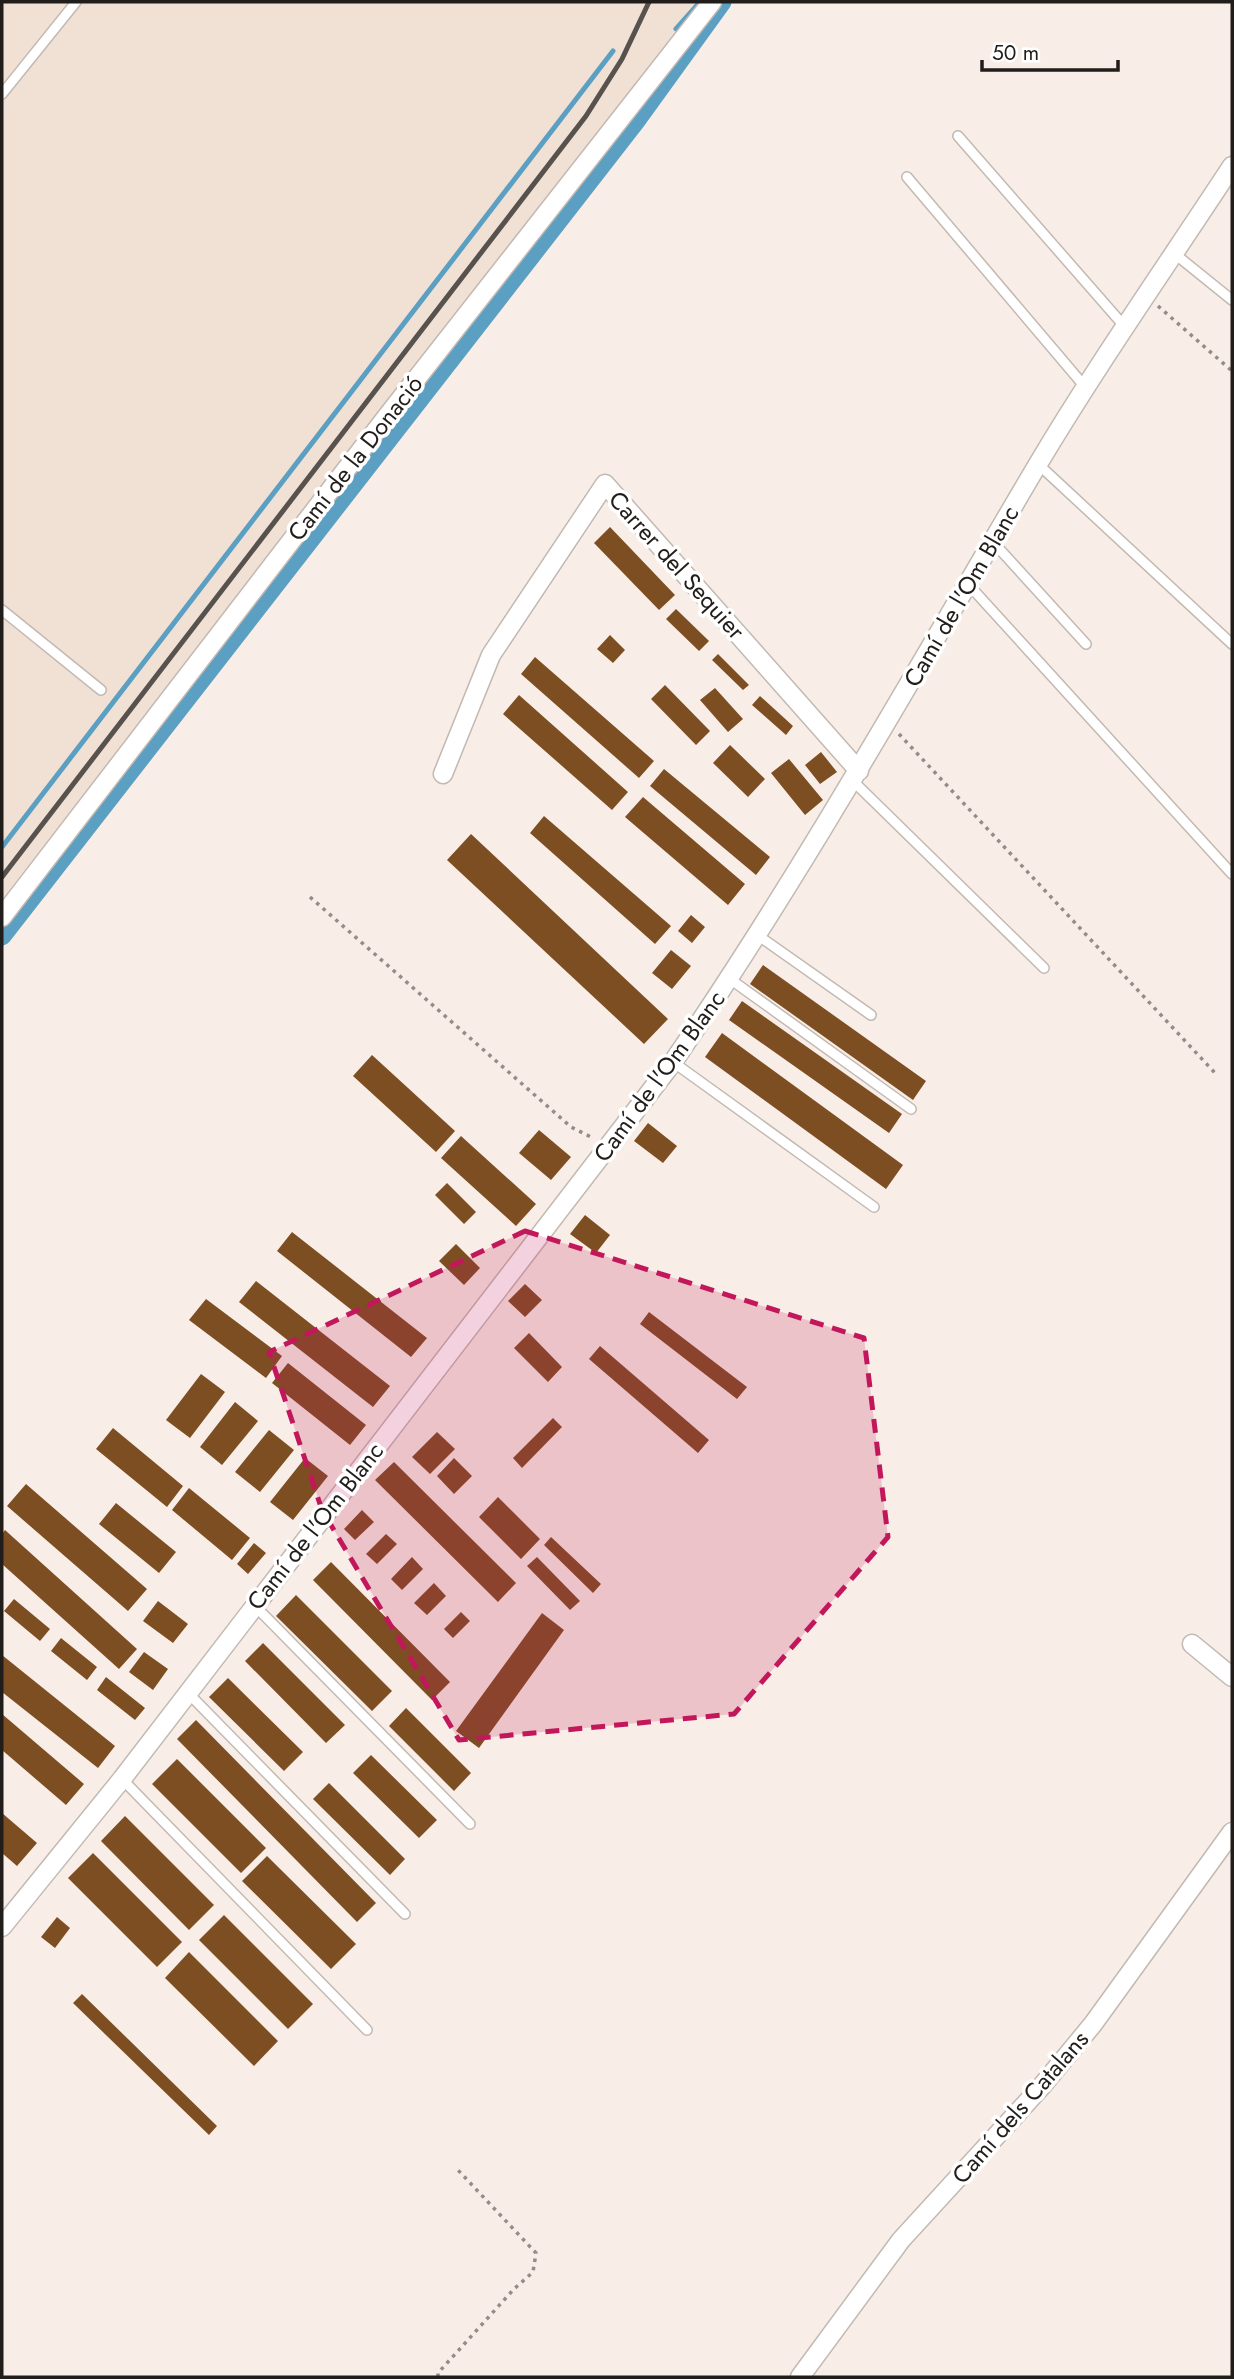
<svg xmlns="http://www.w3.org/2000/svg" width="1234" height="2379" viewBox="0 0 1234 2379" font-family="Jost,sans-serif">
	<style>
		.built { fill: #f1e0d4 }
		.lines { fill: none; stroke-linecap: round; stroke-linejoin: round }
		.stream { stroke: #5b9fc2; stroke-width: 5 }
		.canal { stroke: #5b9fc2; stroke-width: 19 }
		.building { fill: #7e4e23 }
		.lane-casing { stroke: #c2b9b2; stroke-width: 12 }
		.street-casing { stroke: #c2b9b2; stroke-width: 21 }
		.path { stroke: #938c88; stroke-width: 3.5; stroke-dasharray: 3.5 5; stroke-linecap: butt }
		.lane { stroke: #fff; stroke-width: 9 }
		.street { stroke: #fff; stroke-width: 18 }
		.rail { stroke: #58524f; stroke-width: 5 }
		.marked { fill: #c2185b; fill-opacity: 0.2; stroke: #c2185b; stroke-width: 5; stroke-dasharray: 14 9; stroke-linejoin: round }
		.labels { text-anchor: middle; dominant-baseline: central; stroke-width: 7; stroke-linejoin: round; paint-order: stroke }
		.street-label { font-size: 24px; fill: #211d1b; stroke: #fff }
	</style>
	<rect width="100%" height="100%" fill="#f8eee7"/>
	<path class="built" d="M2 2H711L2 932Z"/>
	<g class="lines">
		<path class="stream" d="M676 29 700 2
			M2 847 613 51"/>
		<path class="canal" d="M2 936 636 121 722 2"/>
	</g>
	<path class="building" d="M610 527 675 595 659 610 594 543Z
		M676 609 709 641 699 651 666 619Z
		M610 635 625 650 613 663 597 649Z
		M718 654 749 685 743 690 712 660Z
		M535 657 654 761 639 778 521 674Z
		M665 685 710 731 696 745 651 699Z
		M715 688 743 719 728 732 700 700Z
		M519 695 628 792 612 810 503 714Z
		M760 696 793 726 786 735 752 705Z
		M730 745 765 779 748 797 713 763Z
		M821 752 837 772 820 784 805 765Z
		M789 759 823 800 805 815 771 773Z
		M664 769 770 857 756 875 650 786Z
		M643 797 745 884 728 905 625 817Z
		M544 816 671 926 655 944 530 833Z
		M471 834 668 1019 644 1044 447 860Z
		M691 915 705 927 692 943 678 931Z
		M671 950 691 966 672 989 652 973Z
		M763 965 926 1081 913 1100 750 984Z
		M742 1001 902 1114 889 1133 729 1020Z
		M722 1033 903 1165 886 1189 705 1057Z
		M372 1055 455 1131 436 1152 353 1076Z
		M648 1123 677 1146 663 1163 634 1141Z
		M539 1130 571 1157 551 1180 519 1153Z
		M461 1136 536 1204 516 1226 441 1158Z
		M447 1183 476 1212 464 1224 435 1195Z
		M585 1215 610 1235 596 1253 570 1234Z
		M292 1232 427 1338 411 1357 277 1251Z
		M456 1244 480 1268 464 1285 439 1261Z
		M256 1281 390 1386 373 1407 239 1302Z
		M525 1284 542 1300 525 1317 508 1301Z
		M206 1299 282 1356 266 1378 189 1320Z
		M649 1312 747 1387 737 1399 640 1324Z
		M529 1333 562 1367 548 1382 514 1348Z
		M600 1346 709 1440 698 1453 589 1359Z
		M288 1363 366 1425 350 1445 272 1383Z
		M201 1374 225 1392 190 1438 166 1420Z
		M235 1402 258 1421 222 1465 200 1447Z
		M553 1418 562 1427 522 1468 513 1458Z
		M113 1428 183 1486 167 1507 96 1449Z
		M269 1430 294 1450 260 1492 235 1472Z
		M437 1432 455 1449 430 1474 412 1457Z
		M305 1458 328 1476 293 1520 270 1502Z
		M454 1458 472 1476 454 1494 437 1476Z
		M394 1462 516 1583 498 1602 375 1480Z
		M26 1484 147 1589 128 1611 7 1506Z
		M189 1488 250 1538 232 1560 172 1510Z
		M498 1497 540 1539 521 1559 479 1517Z
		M116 1503 176 1552 159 1573 99 1524Z
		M362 1510 374 1522 355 1540 344 1529Z
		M5 1530 137 1649 119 1669 2 1564V1534Z
		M386 1534 397 1544 377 1564 366 1554Z
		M551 1537 601 1584 593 1593 544 1545Z
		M254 1543 266 1553 248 1574 237 1564Z
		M412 1557 423 1569 402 1590 391 1579Z
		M537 1557 580 1601 570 1610 527 1566Z
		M331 1562 450 1682 432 1700 313 1580Z
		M434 1583 446 1596 427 1615 414 1603Z
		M296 1595 392 1691 372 1711 276 1616Z
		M14 1599 50 1629 40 1641 4 1611Z
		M158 1601 188 1624 173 1643 143 1621Z
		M461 1612 470 1621 453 1638 444 1629Z
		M542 1613 564 1630 479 1748 456 1731Z
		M61 1638 97 1667 87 1680 51 1651Z
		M263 1643 345 1725 326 1743 245 1661Z
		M144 1652 168 1669 153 1690 129 1672Z
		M2 1655 115 1746 98 1768 2 1692Z
		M106 1677 145 1708 135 1720 97 1690Z
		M228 1678 303 1752 284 1771 209 1697Z
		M406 1708 471 1773 454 1791 389 1726Z
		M2 1714 84 1784 66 1805 2 1750Z
		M196 1720 376 1903 357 1922 177 1739Z
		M371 1755 437 1820 419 1838 353 1773Z
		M177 1759 266 1848 241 1873 152 1784Z
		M329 1783 405 1859 390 1875 313 1799Z
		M2 1813 37 1843 17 1866 2 1853Z
		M125 1816 214 1905 189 1930 101 1841Z
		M93 1853 182 1942 157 1967 68 1878Z
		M267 1856 356 1944 331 1969 242 1881Z
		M224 1915 313 2004 288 2029 199 1940Z
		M57 1917 70 1928 55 1948 41 1937Z
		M189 1952 278 2041 254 2066 165 1978Z
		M82 1994 217 2126 209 2135 73 2003Z"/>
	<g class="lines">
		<defs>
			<path id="lane" d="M2 94 76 2
				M958 136 1125 327
				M907 177 1086 388
				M1175 254 1232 300
				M1038 464 1232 644
				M993 542 1086 644
				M968 584 1232 874
				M2 610 101 690
				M853 781 1044 968
				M756 934 871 1015
				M730 979 911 1109
				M673 1062 874 1207
				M254 1605 470 1824
				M188 1693 405 1914
				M122 1779 367 2030"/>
			<path id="street" d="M443 774 491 655 605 484 859 771
				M2 917 388 415 712 2
				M1192 1644 1232 1677
				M2 1927 122 1779 673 1062C805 869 919 665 1038 464 1099 362 1167 265 1232 166
				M800 2377 901 2240 1041 2087 1093 2024 1232 1832"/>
		</defs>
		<use href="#lane" class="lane-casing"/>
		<use href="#street" class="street-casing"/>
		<path class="path" d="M1158 306 1232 371
			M899 734 1215 1073
			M310 897 571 1127 593 1138
			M438 2377V2373L514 2289 533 2272 536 2253 457 2169"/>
		<use href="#lane" class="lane"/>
		<use href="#street" class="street"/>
		<path class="rail" d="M2 877 586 116 622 59 649 2"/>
	</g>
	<path class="marked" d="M525 1231 864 1338 888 1537 734 1714 459 1740 322 1510 269 1352Z"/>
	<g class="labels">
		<g class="street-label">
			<text transform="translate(355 458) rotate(-52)">Camí de la Donació</text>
			<text transform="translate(677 565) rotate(48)">Carrer del Sequier</text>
			<text transform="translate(961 596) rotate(-60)">Camí de l'Om Blanc</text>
			<text transform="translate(659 1076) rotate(-54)">Camí de l'Om Blanc</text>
			<text transform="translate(315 1526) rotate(-52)">Camí de l'Om Blanc</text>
			<text transform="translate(1020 2107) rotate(-49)">Camí dels Catalans</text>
		</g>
	</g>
	<rect width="1234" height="2379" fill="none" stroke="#211d1b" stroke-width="7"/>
	<path d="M982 60v10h136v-10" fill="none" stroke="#211d1b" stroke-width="3.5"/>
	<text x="992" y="60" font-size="21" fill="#211d1b" stroke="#ffffff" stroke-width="5" paint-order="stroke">50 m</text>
</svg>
